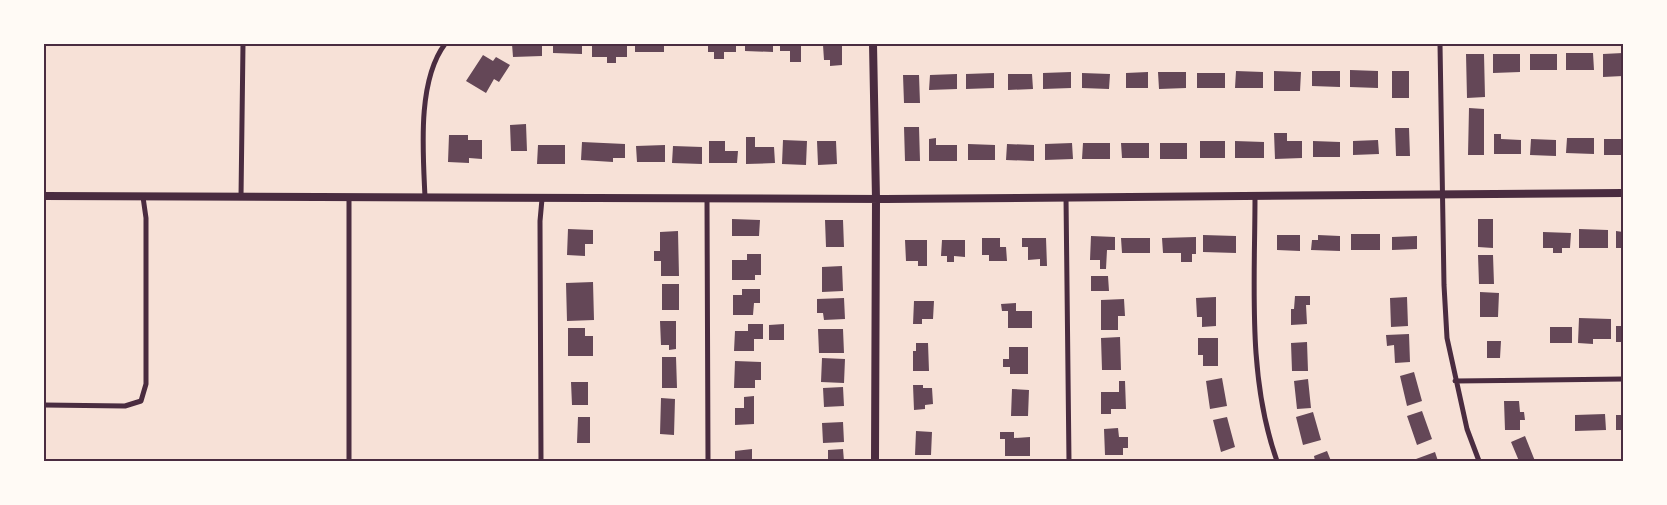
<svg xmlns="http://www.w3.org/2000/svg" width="1667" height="505" viewBox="0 0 1667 505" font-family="'DM Sans',sans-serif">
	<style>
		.building { fill: #644757 }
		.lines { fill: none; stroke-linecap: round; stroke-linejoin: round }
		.minor { stroke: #4a2c40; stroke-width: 5 }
		.tertiary { stroke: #4a2c40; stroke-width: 8 }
		.neatline { fill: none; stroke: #4a2c40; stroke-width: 2 }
	</style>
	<rect width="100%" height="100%" fill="#f7e1d7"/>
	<path class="building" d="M512 44H542V56L513 57Z
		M553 44H582V54L553 53Z
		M592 44H627V57H616V63H607V57H592Z
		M635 44H664V52H635Z
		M708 44H736V52H724V59H714V52H708Z
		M745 44H773V52L745 51Z
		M780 44H801V62H790V51H780Z
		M823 45H842V65L830 66V60H824Z
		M1566 53H1593L1594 70H1566Z
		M1623 53V76L1603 77V54Z
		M1466 54H1484L1485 97 1467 98Z
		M1493 54H1520V72L1493 73Z
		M1530 54H1557V70H1530Z
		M483 55 493 61 496 57 510 65 499 82 494 79 486 93 466 81Z
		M1350 70 1378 71V88L1350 87Z
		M1236 71 1263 72V88H1235Z
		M1274 71 1301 72 1300 91H1274Z
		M1312 71H1340V87L1312 86Z
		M1392 71H1409V98H1392Z
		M1071 72V88L1043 89V73Z
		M1148 72V88H1126V73Z
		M1158 72H1186V88L1159 89Z
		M994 73V88L966 89V74Z
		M1082 73 1110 74 1109 89 1082 88Z
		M1197 73H1225V88H1197Z
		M957 74V89L929 90 930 75Z
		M1008 74H1032L1033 89 1008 90Z
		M903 75H919L920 103H904Z
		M1469 108 1484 109V155H1468Z
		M526 124 527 151H511L510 125Z
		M904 127H919L920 161H905Z
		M1395 128H1409L1410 156H1396Z
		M1274 133H1287V141H1302V158L1275 159Z
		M1494 134H1501V139L1521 140V154H1494Z
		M449 135H468V140H482V159L469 158V163L448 162Z
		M746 137H755V147H774L775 163 746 164Z
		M936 138V145H957V161H929V139Z
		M1567 138H1594V154L1566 153Z
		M1531 139 1556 140V156L1530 155Z
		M1604 139H1623V155H1604Z
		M783 140 807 141 806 165 782 164Z
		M1378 140 1379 154 1353 155V141Z
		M709 141H725V151H738L737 163H709Z
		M817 141H836L837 164 818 165Z
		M1200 141H1225V158H1200Z
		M1235 141 1264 142V158H1235Z
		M1313 141 1340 142V157H1313Z
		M582 142 625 144V158H613V162L581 160Z
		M1072 143 1073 159 1045 160V144Z
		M1083 143H1110V159H1082Z
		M1121 143H1149V158H1122Z
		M1160 143H1187V159H1160Z
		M968 144 995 145V160H968Z
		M1007 144 1034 145V161L1006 160Z
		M538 145H565V164H537Z
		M665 145V162H637L636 146Z
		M673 146 702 147V164L672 163Z
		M732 219 760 220 759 236H732Z
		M1478 219H1493V248L1478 247Z
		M825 220H843L844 247H826Z
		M568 229 593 230V244H585V256L567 255Z
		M1579 229 1608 230V248H1579Z
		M678 231 679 276H661V261H654V251H660V232Z
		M1616 231 1623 232V248H1616Z
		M1543 232 1571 233 1570 248H1562V253H1553V248H1543Z
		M1351 234H1380V250H1351Z
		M1203 235 1236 236V253L1203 252Z
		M1277 235H1300V251L1277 250Z
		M1318 235 1340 236V251L1311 250 1312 240H1318Z
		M1091 236 1115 237V250H1107L1106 269H1100V260H1090Z
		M1417 236V249L1392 250V237Z
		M1196 237V254H1192V262H1181V253H1163L1162 238Z
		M982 238H1000V247H1006L1007 261H989V255H982Z
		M1022 238H1046L1047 266H1040V259L1028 260V247H1022Z
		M1121 238H1150V253H1122Z
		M905 240H927V266H918V261H906Z
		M942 240H965V257L954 256V262H947V256H941Z
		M747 254H761V275H755V280H732V260H747Z
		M1478 255H1493L1494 284H1479Z
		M842 266 843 291 822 292V267Z
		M1091 276H1108L1109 291H1091Z
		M593 282 594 320 567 321 566 283Z
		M662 284H679V310H662Z
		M742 289H760V303H754L753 315H733V295H742Z
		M1480 292 1499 293 1498 317H1480Z
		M1295 296H1310V305H1306L1307 324 1291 325V309H1294Z
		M1216 297V326L1202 327V317H1197L1196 298Z
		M1407 297 1408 326 1391 327 1390 298Z
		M844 298 845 319 824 320 823 313H817V299Z
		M1124 299 1125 316H1118V330H1101V300Z
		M914 301H934L933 319H922V324H913Z
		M1016 303V311H1032V328H1008V311H1002L1001 304Z
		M1579 318 1611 319V339H1593V344L1578 343Z
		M660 321H676V349L669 350V345H661Z
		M748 324H763V339H754V351H734L735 331H748Z
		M784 324V340H769V325Z
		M1616 326H1623V342H1616Z
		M1550 327H1572V343H1550Z
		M568 328H585V336H593V356H568Z
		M818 329H843L844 353H819Z
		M1409 334 1410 362 1395 363 1394 345 1387 346 1386 335Z
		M1120 337 1121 370H1102L1101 338Z
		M1198 338H1218V366H1203V355H1198Z
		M1487 341H1501L1500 358H1487Z
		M1307 342 1308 371H1292L1291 343Z
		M916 343H928L929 371H913V351H916Z
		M1009 347H1028V374H1010V367H1003V359H1009Z
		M662 357H676L677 388H662Z
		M822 358 845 359 844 383 821 382Z
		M735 361 761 362V380H755V388H734Z
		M1414 372 1422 401 1407 406 1400 376Z
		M1222 378 1227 406 1210 409 1206 381Z
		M1308 379 1311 408 1297 409 1294 381Z
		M1119 381H1125L1126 409H1111V414H1101V392H1119Z
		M571 382H588V405H572Z
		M913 385H923V388H932L933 404 925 405V409L914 410Z
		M843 387 844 406 824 407 823 388Z
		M1012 389 1029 390 1028 416H1011Z
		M754 396V424L735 425V408H744V397Z
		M661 398 675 399 674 435 660 434Z
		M1504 401H1519L1520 412H1524L1525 420H1520V430H1505Z
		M1422 411 1432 439 1417 445 1407 416Z
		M1313 412 1321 440 1303 445 1296 417Z
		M1605 414 1606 430 1575 431V415Z
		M1616 415H1623V430H1616Z
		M578 417H590V443H577Z
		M1227 417 1235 447 1221 452 1213 420Z
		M843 422 844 442 823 443 822 423Z
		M1118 428 1119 437H1128V448H1123V455H1105L1104 429Z
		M916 431 932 432 931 455H915Z
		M1000 432H1014V438L1030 437V456H1005V439H1000Z
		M1525 436 1535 461H1519L1511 442Z
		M752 449V461H735V451Z
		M843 449 844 461H828V450Z
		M1327 451 1331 461H1315L1314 456Z
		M1435 452 1438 461H1417L1416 459Z"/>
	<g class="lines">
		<path class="minor" d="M1440 44 1444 285 1447 338 1467 429 1479 461
			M241 197 243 44
			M349 197V461
			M425 197C423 152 417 81 445 44
			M1066 197 1069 461
			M1255 197C1255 284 1247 377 1277 461
			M707 200 708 461
			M1455 381 1623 379
			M44 405 125 406 141 401 146 384V218L143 197
			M541 461 540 221 542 199"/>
		<path class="tertiary" d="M873 44 876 199 875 461
			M44 196 885 199 1623 193"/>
	</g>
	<rect width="1667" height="505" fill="none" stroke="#fffaf5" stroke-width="90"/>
	<rect x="45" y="45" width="1577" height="415" class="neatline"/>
</svg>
